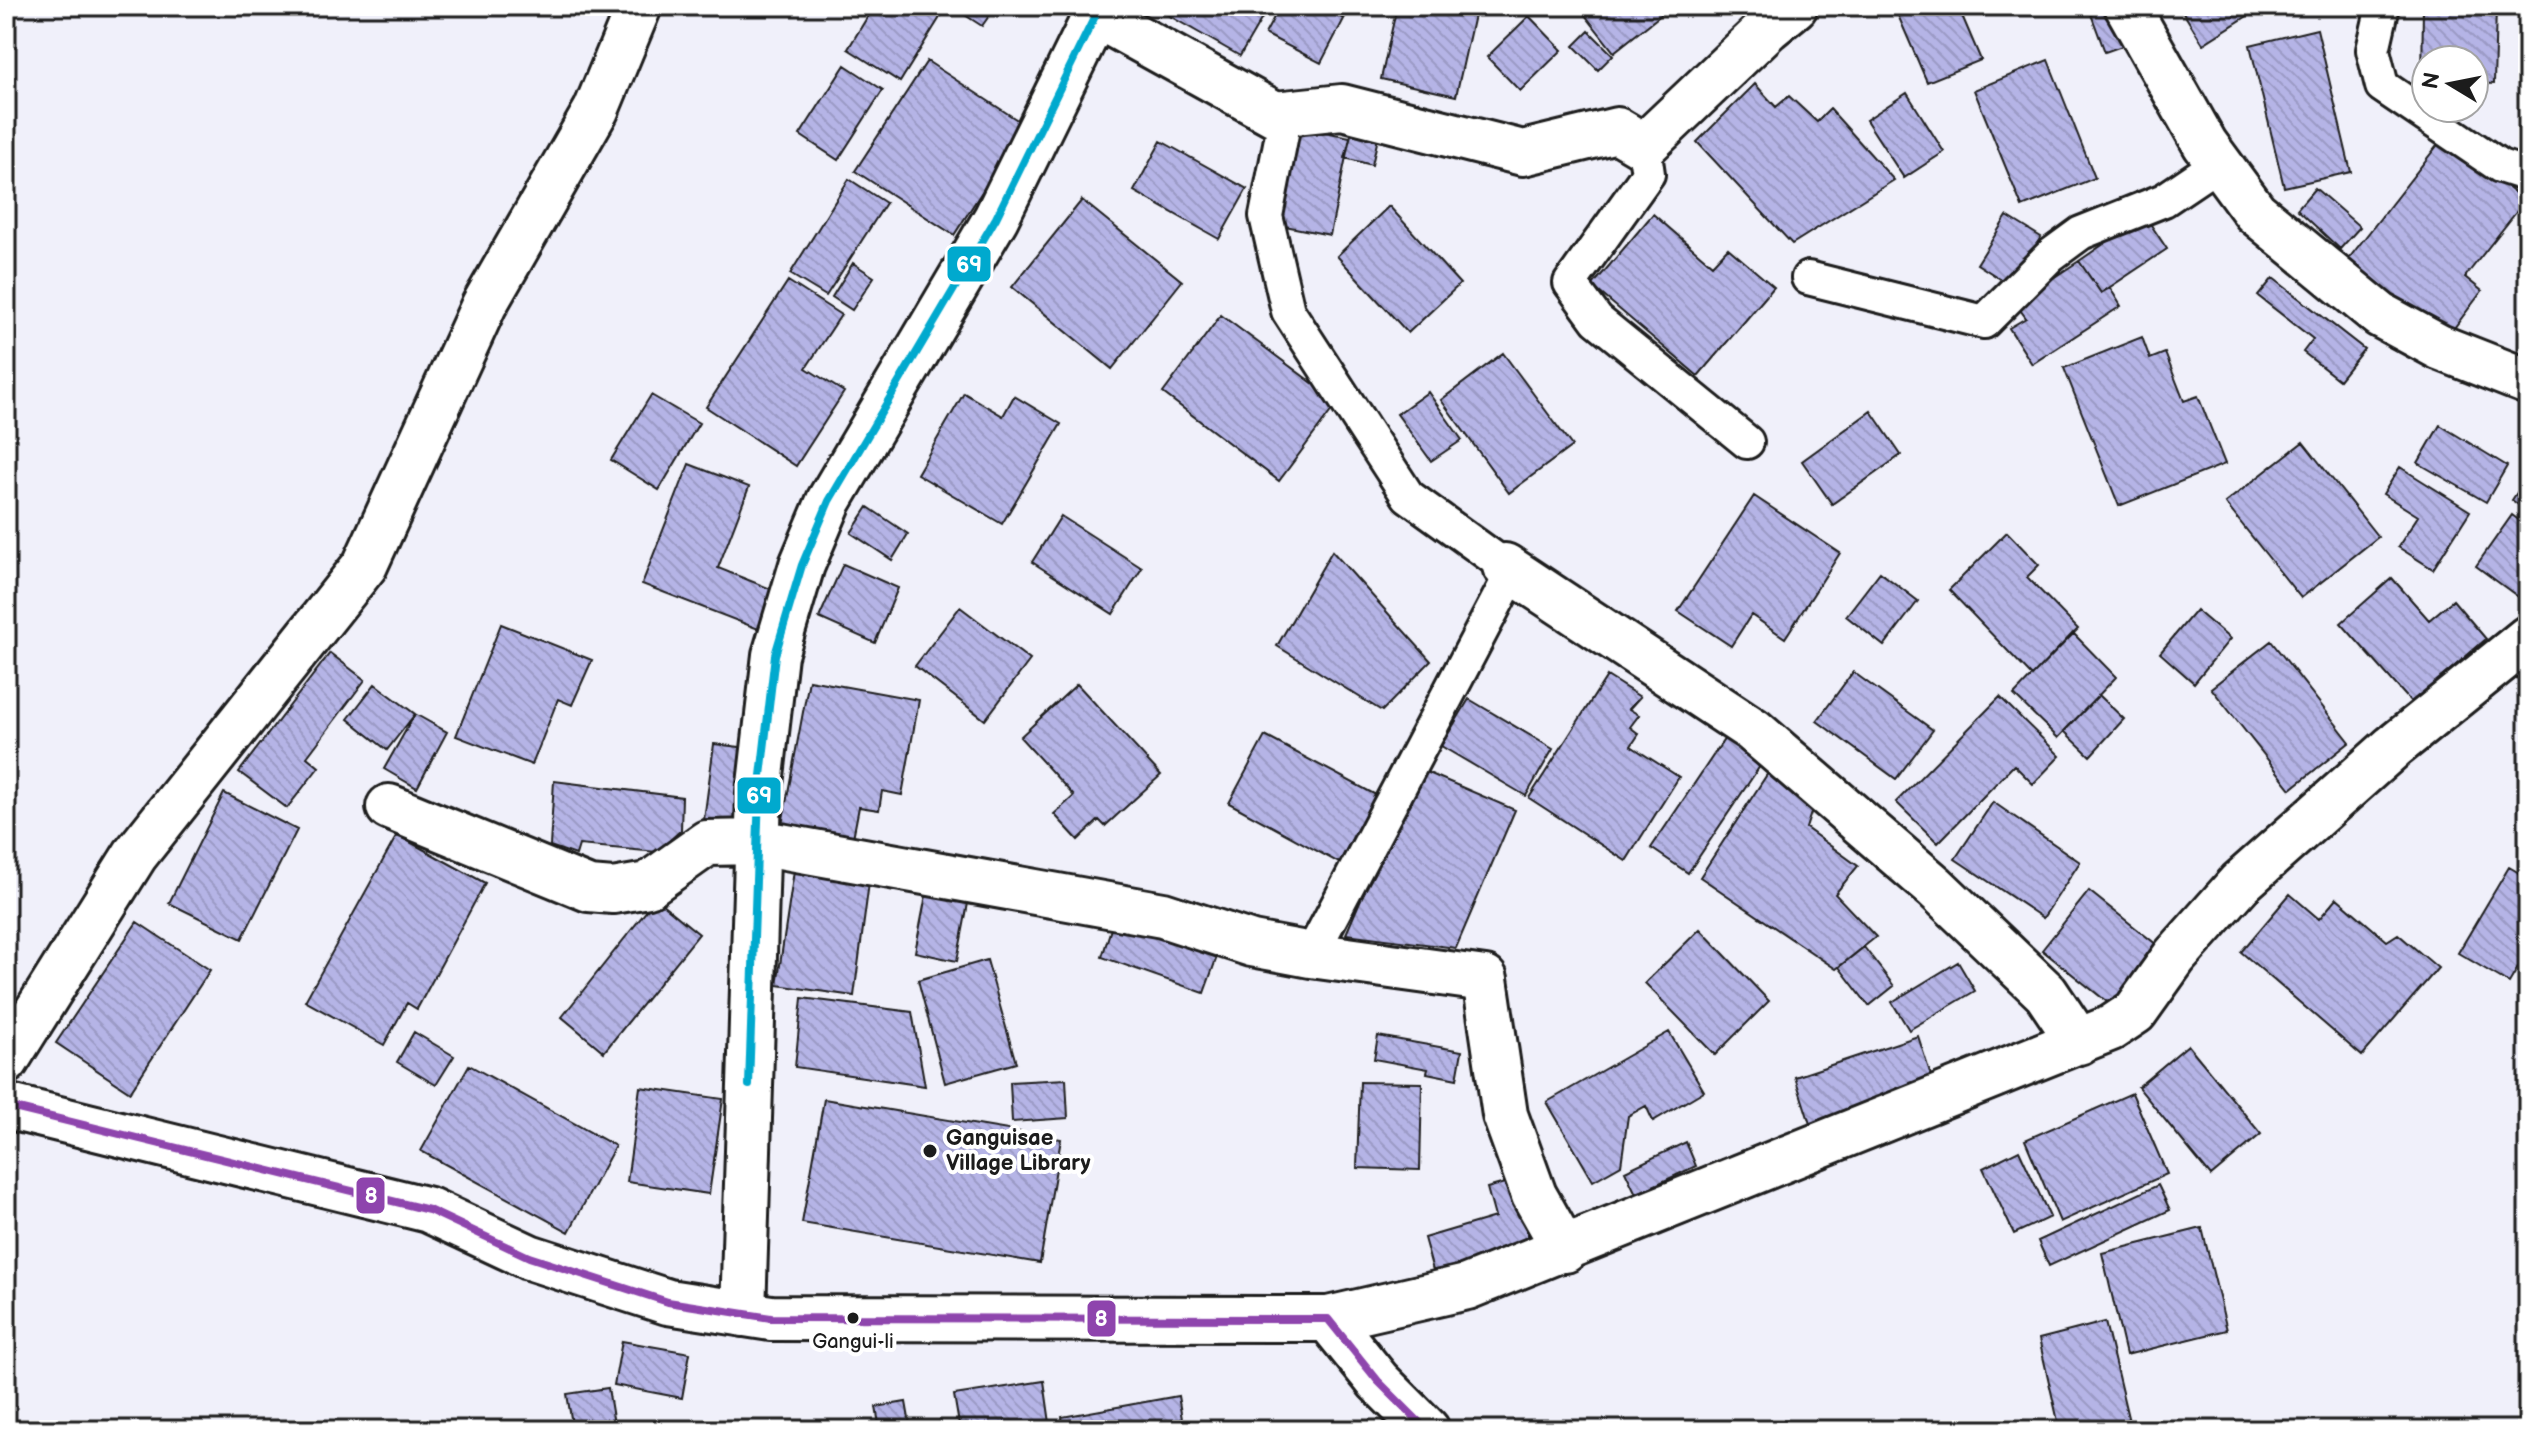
<svg xmlns="http://www.w3.org/2000/svg" width="2534" height="1436" viewBox="0 0 2534 1436" font-family="'Balsamiq Sans',sans-serif">
	<style>
		.building { fill: url(#building-back-hatch); stroke: #1c1c1c; stroke-width: 2 }
		.lines { fill: none; stroke-linecap: round; stroke-linejoin: round }
		.lane-casing { stroke: #1c1c1c; stroke-width: 38 }
		.street-casing { stroke: #1c1c1c; stroke-width: 50 }
		.secondary-casing { stroke: #1c1c1c; stroke-width: 50 }
		.lane { stroke: #fff; stroke-width: 32 }
		.street { stroke: #fff; stroke-width: 44 }
		.secondary { stroke: #fff; stroke-width: 44 }
		.bus-1-casing { stroke: #fff; stroke-width: 14 }
		.bus-2-casing { stroke: #fff; stroke-width: 14 }
		.bus-1 { stroke: #8e44ad; stroke-width: 8 }
		.bus-2 { stroke: #00a9ce; stroke-width: 8 }
		.poi-dot { fill: #1c1c1c; stroke: #fff; stroke-width: 3 }
		.labels { text-anchor: middle; dominant-baseline: central; stroke-width: 8; stroke-linejoin: round; paint-order: stroke }
		.bus-label { font-size: 20px; fill: #1c1c1c; stroke: #fff }
		.poi-label { font-size: 22px; font-weight: bold; fill: #1c1c1c; stroke: #fff; text-anchor: start }
		.line-badge { stroke: #fff; stroke-width: 3 }
		.badge-label { font-size: 22px; text-anchor: middle; font-weight: bold; fill: #fff }
	</style>
	<defs>
		<pattern id="building-back-hatch" width="6" height="6" patternUnits="userSpaceOnUse" patternTransform="scale(2)"><rect width="6" height="6" fill="#b5b4e6"/><path d="M-1 5l2 2M0 0l6 6M5-1l2 2" fill="none" stroke="#9b9ac5"/></pattern>
	</defs>
	<rect width="100%" height="100%" fill="#f0f0fa"/>
	<filter id="ink" filterUnits="userSpaceOnUse"><feTurbulence type="fractalNoise" baseFrequency=".0125" numOctaves="2"/><feDisplacementMap in="SourceGraphic" scale="16" xChannelSelector="R" yChannelSelector="G"/><feConvolveMatrix kernelMatrix="1 2 1 2 8 2 1 2 1" color-interpolation-filters="sRGB"/></filter>
	<g filter="url(#ink)">
		<path class="building" d="M874 6H947L900 82 848 49Z
			M951 6H996L982 26Z
			M1152 6H1269L1240 56Z
			M1280 6H1319L1344 19 1321 63 1265 34Z
			M1319 6H1351L1344 19Z
			M1397 6H1476L1456 96 1381 79Z
			M1578 6H1672L1614 52Z
			M1894 6H1958L1981 60 1927 82Z
			M2088 6H2114L2128 44 2105 52Z
			M2179 6H2263L2203 44Z
			M2423 6H2496L2494 84 2474 83V60H2426V83H2422Z
			M1529 16 1562 50 1520 91 1487 57Z
			M2317 29 2351 172 2284 187 2250 45Z
			M1589 31 1613 55 1598 70 1574 46Z
			M2048 60 2095 178 2022 207 1974 90Z
			M927 61 1025 125 954 235 855 171Z
			M845 65 883 90 838 160 800 135Z
			M1755 84 1776 107 1789 96 1817 122 1830 109 1894 180 1792 244 1697 142Z
			M1907 93 1944 152 1904 178 1866 120Z
			M1299 127 1350 137 1330 235 1280 225Z
			M1353 127 1379 133 1372 165 1345 158Z
			M2444 137 2525 201 2465 277 2482 291 2445 340 2346 262Z
			M1161 141 1247 189 1219 239 1134 191Z
			M849 179 886 203 826 296 790 274Z
			M2315 188 2360 227 2340 249 2297 209Z
			M1082 200 1182 281 1112 369 1012 287Z
			M1389 206 1460 284 1408 333 1337 256Z
			M1653 214 1712 265 1728 248 1774 287 1698 376 1592 286Z
			M2007 216 2041 237 2010 285 1977 264Z
			M2145 216 2167 249 2101 293 2079 261Z
			M2079 261 2101 293 2110 288 2121 306 2032 364 2009 328 2026 318 2015 303Z
			M853 263 874 277 852 310 832 297Z
			M2273 278 2364 349 2339 380 2303 352 2313 339 2258 296Z
			M788 281 841 315 806 368 844 392 796 466 706 407Z
			M1221 315 1338 402 1279 481 1163 393Z
			M2142 337 2150 359 2165 353 2184 401 2198 396 2225 464 2119 506 2064 368Z
			M1503 353 1572 446 1509 493 1441 400Z
			M1428 392 1462 440 1431 461 1397 414Z
			M964 393 1003 416 1014 396 1061 424 1002 524 917 474Z
			M651 395 699 423 659 490 611 460Z
			M1871 411 1901 455 1832 504 1802 461Z
			M2440 425 2507 466 2486 502 2418 463Z
			M2303 442 2378 537 2301 598 2225 503Z
			M689 464 749 487 718 568 776 591 761 630 642 584Z
			M2400 467 2470 511 2433 569 2398 547 2418 516 2383 494Z
			M2528 476V512L2512 500Z
			M1754 496 1840 553 1785 638 1751 615 1731 646 1678 611Z
			M868 507 908 534 892 560 851 533Z
			M2512 515 2528 527V604L2476 566Z
			M1061 516 1142 568 1113 614 1032 562Z
			M2007 532 2039 565 2027 577 2078 629 2032 676 1949 590Z
			M1332 551 1431 661 1382 711 1277 646Z
			M843 564 898 588 875 643 819 618Z
			M1880 572 1918 601 1884 646 1846 616Z
			M2392 578 2429 620 2453 600 2486 639 2412 703 2341 623Z
			M960 607 1030 660 985 720 915 666Z
			M2196 610 2230 639 2194 683 2160 653Z
			M501 624 592 660 572 705 558 699 532 765 456 736Z
			M2073 633 2116 677 2058 738 2014 695Z
			M2271 641 2350 742 2291 789 2211 688Z
			M330 653 365 680 307 757 319 767 287 808 239 772Z
			M1853 672 1933 730 1896 779 1817 721Z
			M1607 676 1640 697 1629 709 1639 715 1630 727 1639 734 1631 746 1679 777 1626 861 1529 798Z
			M809 680 919 700 902 795 882 791 879 810 859 807 852 843 781 830Z
			M375 684 415 714 387 750 348 719Z
			M1077 684 1161 775 1105 826 1099 820 1078 840 1054 814 1074 796 1020 737Z
			M2099 695 2124 719 2090 756 2064 731Z
			M2000 697 2060 756 2033 784 2014 765 1938 843 1896 802Z
			M1469 699 1553 749 1526 796 1441 746Z
			M415 714 447 732 417 788 384 769Z
			M1729 732 1766 757 1688 873 1651 848Z
			M1265 736 1376 795 1339 863 1229 803Z
			M714 744 748 748 739 824 704 820Z
			M1417 768 1515 810 1456 948 1346 934Z
			M1768 773 1813 807 1806 828 1858 866 1835 894 1876 937 1836 969 1700 877Z
			M554 781 682 797 681 830 657 852 579 845 576 855 550 846Z
			M224 793 297 830 242 939 169 903Z
			M1993 802 2080 862 2043 918 1955 859Z
			M397 835 485 883 417 1009 407 1003 384 1045 305 1001Z
			M795 864 870 875 854 996 777 985Z
			M2509 867 2528 878V951L2509 983 2458 953Z
			M927 890 969 898 957 961 915 952Z
			M2089 891 2157 945 2111 1005 2042 950Z
			M2290 894 2319 919 2337 898 2387 941 2398 934 2438 968 2362 1056 2241 952Z
			M656 899 699 934 604 1052 562 1017Z
			M1116 913 1219 951 1204 993 1102 957Z
			M137 922 210 970 130 1092 56 1043Z
			M1700 929 1769 1001 1715 1055 1645 983Z
			M1864 947 1894 986 1869 1006 1839 967Z
			M987 960 1016 1063 945 1083 918 980Z
			M1958 962 1975 991 1909 1030 1892 1002Z
			M802 998 912 1012 925 1086 795 1067Z
			M414 1032 454 1056 436 1085 397 1062Z
			M1669 1032 1704 1091 1653 1121 1646 1106 1628 1116 1621 1165 1593 1181 1547 1102Z
			M1378 1036 1462 1051 1457 1079 1427 1073 1428 1069 1374 1059Z
			M1918 1036 1935 1088 1811 1127 1795 1077Z
			M2188 1045 2261 1134 2211 1176 2138 1087Z
			M469 1065 615 1146 569 1232 421 1151Z
			M1066 1079 1068 1118 1012 1122 1010 1082Z
			M1360 1082 1422 1083 1420 1170 1357 1168Z
			M640 1087 723 1099 709 1194 627 1182Z
			M2132 1093 2167 1174 2060 1222 2025 1140Z
			M824 1099 1061 1139 1040 1263 802 1223Z
			M1686 1142 1696 1166 1636 1194 1625 1171Z
			M2019 1150 2050 1217 2014 1234 1983 1168Z
			M1512 1181 1531 1245 1434 1274 1424 1238 1495 1217 1487 1188Z
			M2158 1185 2170 1210 2049 1266 2038 1241Z
			M2202 1228 2227 1330 2126 1355 2102 1253Z
			M2105 1322 2131 1430H2060L2039 1339Z
			M622 1341 690 1353 682 1398 614 1385Z
			M1044 1381 1051 1430H960L954 1395Z
			M608 1388 615 1430H573L567 1394Z
			M1178 1396 1184 1430H1064L1062 1417Z
			M906 1402 911 1430H880L876 1407Z
			M803 1422 805 1430H767L766 1428Z"/>
		<g class="lines">
			<defs>
				<path id="lane" d="M2383 6 2373 50 2382 86 2500 166 2528 175
					M1286 113 1266 216 1288 311 1408 496 1505 566
					M1644 146 1648 174 1570 283 1597 320 1747 442
					M1808 278 1984 322 2051 255 2081 233 2164 200 2219 163
					M1311 955 1513 571"/>
				<path id="street" d="M2127 6 2205 144 2255 212 2380 315 2439 347 2528 382
					M1096 15 1275 114 1342 107 1523 153 1617 130 1644 146 1768 28 1795 6
					M1505 566 1753 730 1935 887 2046 993 2079 1042
					M389 807 589 889 613 891 648 885 707 843 758 842 1163 915 1252 944 1311 955 1485 979 1505 1115 1534 1195 1565 1250
					M6 1061 135 855 365 565 484 305 596 110 639 6
					M743 1314 759 793 775 655 802 565 829 501 996 218 1100 6
					M1328 1319 1467 1287 2111 1028 2135 1012 2175 956 2240 883 2393 747 2528 638"/>
				<path id="secondary" d="M6 1106 429 1210 529 1257 668 1302 771 1318 1328 1319 1378 1381 1427 1430"/>
			</defs>
			<use href="#lane" class="lane-casing"/>
			<use href="#street" class="street-casing"/>
			<use href="#secondary" class="secondary-casing"/>
			<use href="#lane" class="lane"/>
			<use href="#street" class="street"/>
			<use href="#secondary" class="secondary"/>
			<defs>
				<path id="bus-1" d="M6 1106 429 1210 529 1257 668 1302 771 1318 1328 1319 1378 1381 1427 1430"/>
				<path id="bus-2" d="M749 1085 759 793 775 655 802 565 829 501 996 218 1100 6"/>
			</defs>
			<use href="#bus-1" class="bus-1-casing"/>
			<use href="#bus-2" class="bus-2-casing"/>
			<use href="#bus-1" class="bus-1"/>
			<use href="#bus-2" class="bus-2"/>
		</g>
	</g>
	<g class="poi-dot">
		<circle cx="930" cy="1151" r="8"/>
		<circle cx="853" cy="1318" r="7"/>
	</g>
	<g class="labels">
		<g class="bus-label">
			<text x="853" y="1342">Gangui-li</text>
		</g>
		<g class="poi-label">
			<text x="946" y="1138">Ganguisae<tspan x="946" dy="25">Village Library</tspan></text>
		</g>
	</g>
	<g class="line-badge">
		<rect x="946" y="245" width="46" height="38" rx="8" fill="#00a9ce"/>
		<rect x="736" y="776" width="46" height="39" rx="8" fill="#00a9ce"/>
		<rect x="355" y="1176" width="31" height="39" rx="8" fill="#8e44ad"/>
		<rect x="1086" y="1299" width="31" height="39" rx="8" fill="#8e44ad"/>
	</g>
	<g class="badge-label">
		<text x="969" y="272">69</text>
		<text x="759" y="803">69</text>
		<text x="371" y="1203">8</text>
		<text x="1101" y="1326">8</text>
	</g>
	<rect width="2534" height="1436" fill="none" stroke="#fff" stroke-width="32"/>
	<rect x="16" y="16" width="2502" height="1404" fill="none" stroke="#1c1c1c" stroke-width="3" filter="url(#ink)"/>
	<g transform="translate(2450 84) rotate(280)"><circle r="38" fill="#ffffff" stroke="#a4a4a4" stroke-width="2"/>
	<path d="M0-6L14 30L0 20L-14 30Z" fill="#1c1c1c"/>
	<text y="-12" font-size="22" font-weight="bold" text-anchor="middle" fill="#1c1c1c">N</text>
	</g>
</svg>
